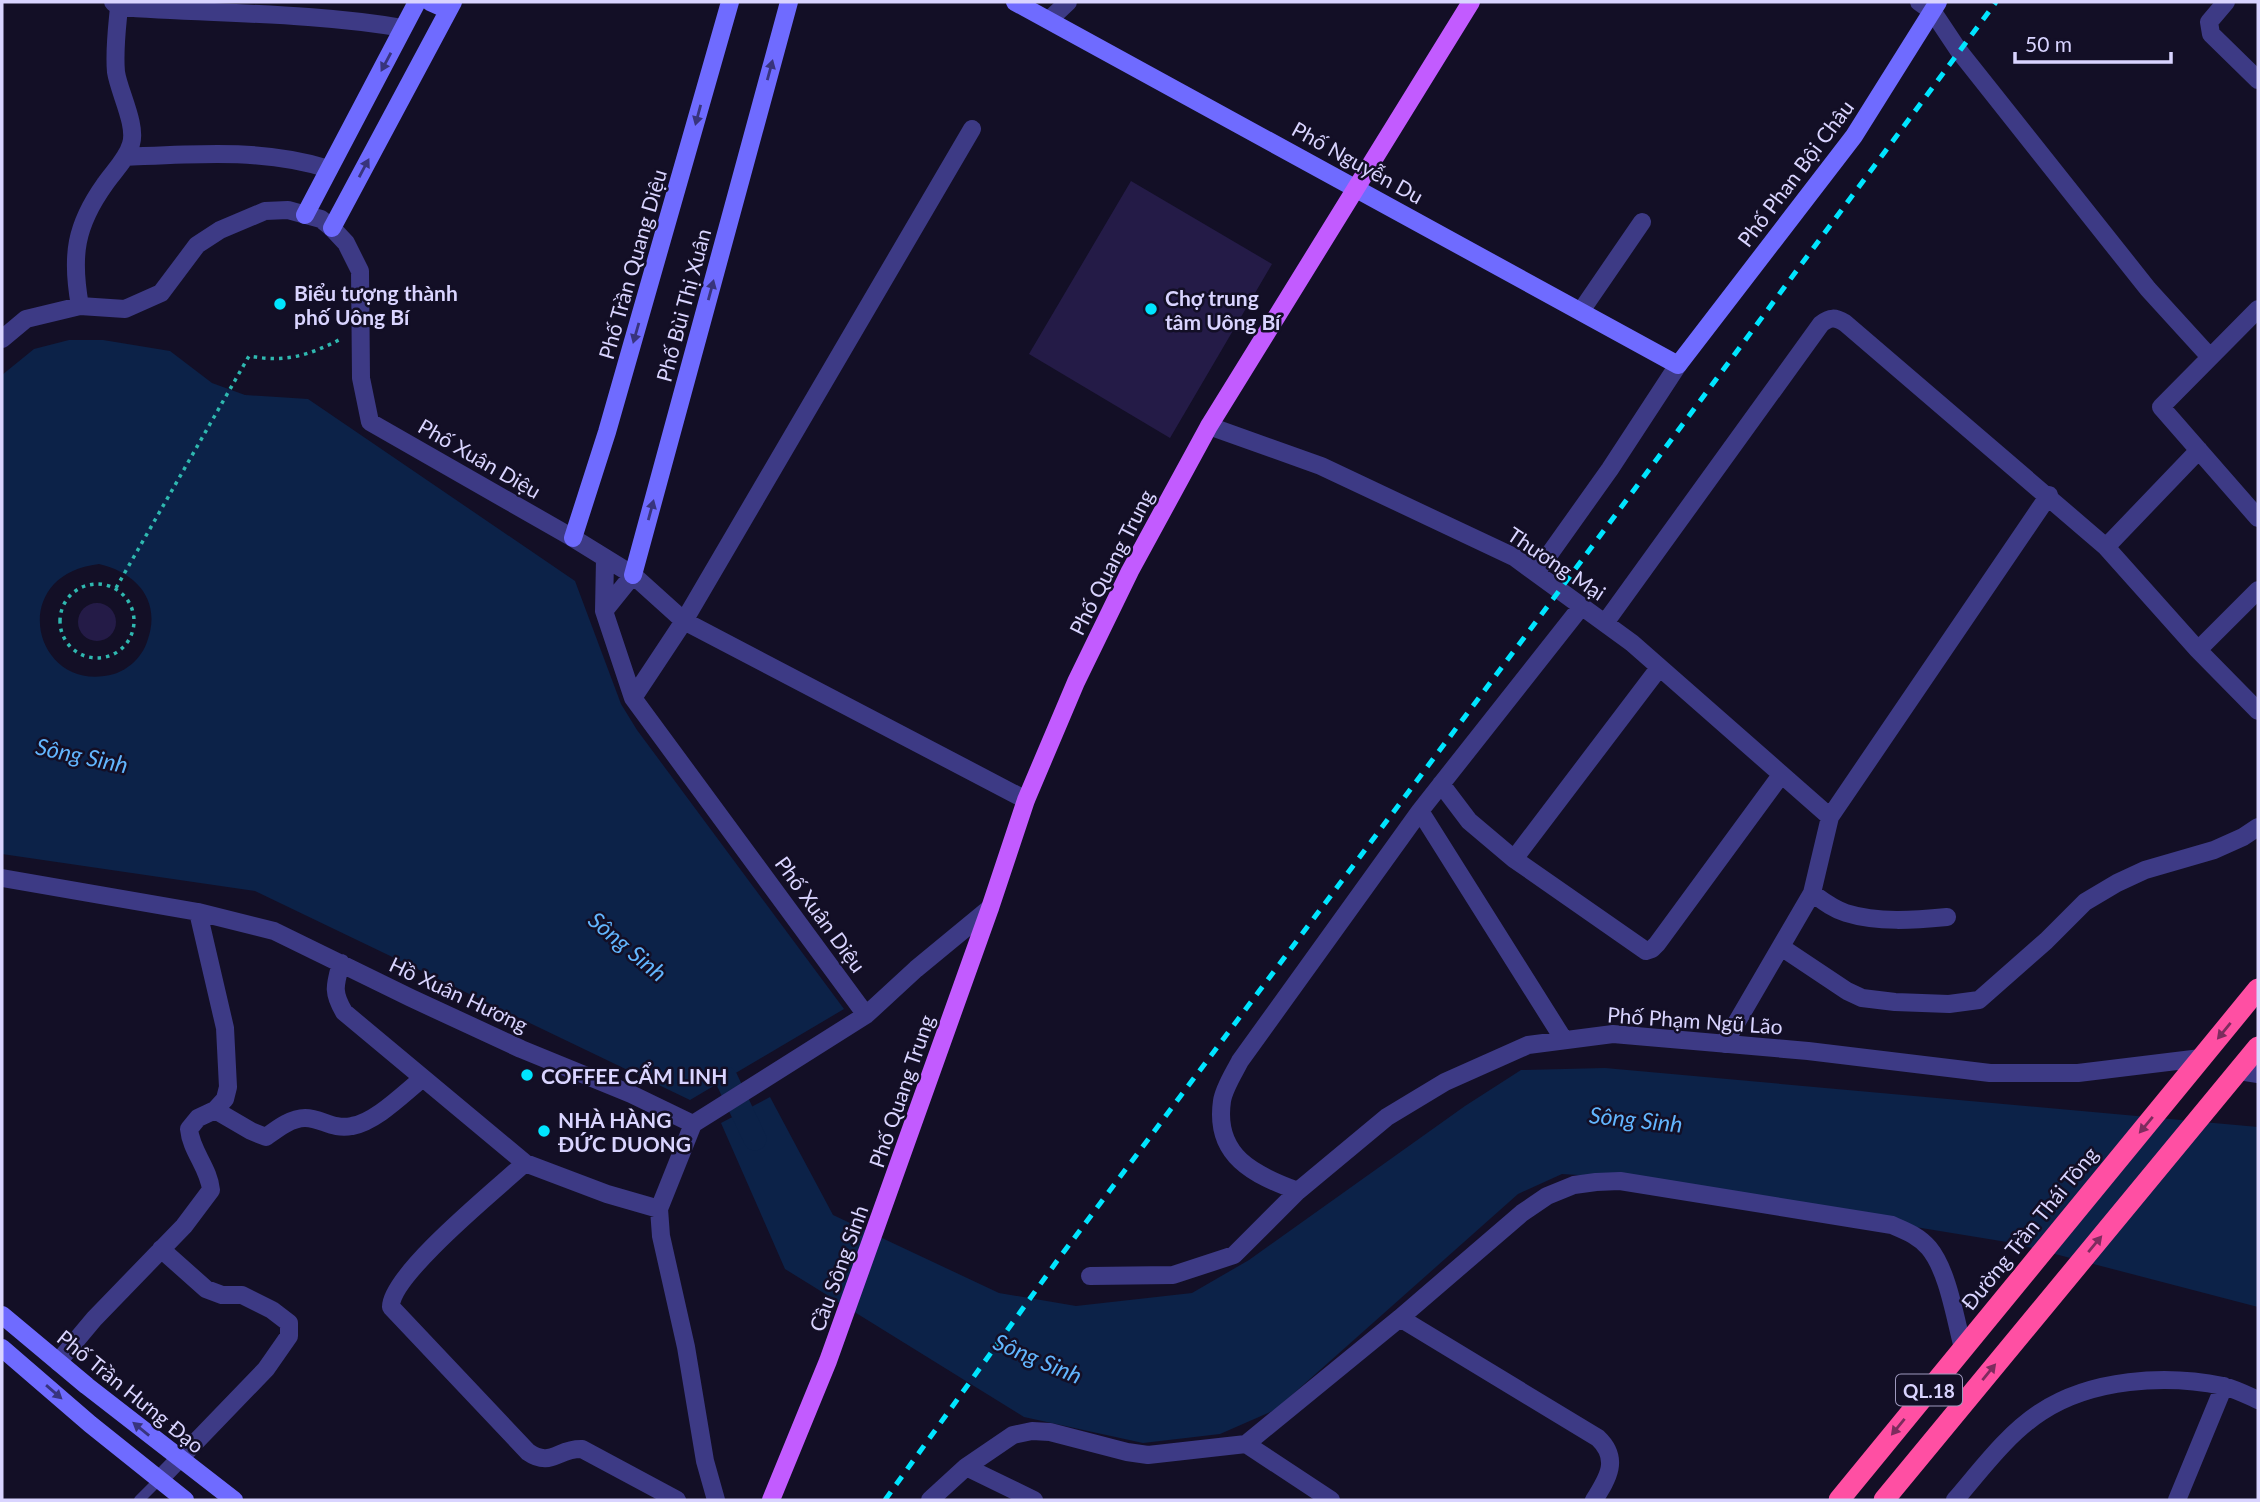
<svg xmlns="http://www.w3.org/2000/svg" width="2260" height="1502" viewBox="0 0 2260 1502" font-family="Lato,sans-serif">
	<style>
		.water { fill: #0c2248; fill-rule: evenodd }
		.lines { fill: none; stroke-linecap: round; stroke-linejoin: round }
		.canal { stroke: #0c2248; stroke-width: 23 }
		.building { fill: #241b47 }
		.path { stroke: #2fb8b0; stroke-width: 3.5; stroke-dasharray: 3.5 5; stroke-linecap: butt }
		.lane { stroke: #3d3a85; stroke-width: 10 }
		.street { stroke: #3d3a85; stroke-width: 18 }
		.secondary { stroke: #6f6bff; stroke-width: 18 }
		.primary { stroke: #c25bff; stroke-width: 18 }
		.highway { stroke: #ff4fa3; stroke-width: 21 }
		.rail { stroke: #00e5ff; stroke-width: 5; stroke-dasharray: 10 9; stroke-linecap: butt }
		.oneway { fill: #38347d }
		.oneway2 { fill: #7d2c5e }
		.poi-dot { fill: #00e5ff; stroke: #130f26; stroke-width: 2.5 }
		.labels { text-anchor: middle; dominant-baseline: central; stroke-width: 5; stroke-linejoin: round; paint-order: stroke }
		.shield { fill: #130f26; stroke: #9e99be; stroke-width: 2 }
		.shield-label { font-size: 19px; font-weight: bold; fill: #d9d4ff }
		.street-label { font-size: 21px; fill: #d9d4ff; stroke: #130f26 }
		.poi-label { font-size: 21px; font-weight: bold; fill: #d9d4ff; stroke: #130f26; text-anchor: start }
		.water-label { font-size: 23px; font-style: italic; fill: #62b6ff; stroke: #130f26 }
	</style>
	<rect width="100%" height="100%" fill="#130f26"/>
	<path class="water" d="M69 340H103L170 351 212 383 245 395 308 399 575 581 621 704 637 730 844 1009 690 1100 255 891 2 854V375L34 349ZM99 564C138 573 162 602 147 642 142 657 128 670 114 674 34 696 4 575 99 564Z
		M1605 1068 2258 1127V1307L2013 1243 1610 1177 1562 1174 1518 1194 1275 1410 1220 1434 1143 1443 1024 1417 785 1269 721 1123 770 1097 833 1215 999 1293 1076 1306 1192 1293 1249 1260 1465 1106 1521 1070Z"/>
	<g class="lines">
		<path class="canal" d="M726 1078 755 1139"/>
	</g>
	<path class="building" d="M1131 181 1272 264 1170 438 1029 354Z
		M78 622a19 19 0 1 1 38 0a19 19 0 1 1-38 0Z"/>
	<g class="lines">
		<path class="path" d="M60 621a37 37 0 1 1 74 0a37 37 0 1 1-74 0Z
			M116 588 249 356C287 363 309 355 343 338"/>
		<path class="lane" d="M139 1500 159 1480"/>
		<path class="street" d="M113 2 119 7C214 14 309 12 403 28
			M1919 2 1933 12 1959 51 2148 289 2210 357
			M2226 2 2209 22 2211 34 2258 80
			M1049 20 1068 2
			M972 129 684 621 1026 800
			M125 157C192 154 265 148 329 169
			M80 306C71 256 75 226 105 184 113 172 127 159 131 144 137 125 119 92 116 72 114 50 117 29 119 7
			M2258 309 2161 407 2258 518
			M1581 311 1642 222
			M2 339 26 319 80 306 125 309 161 293 197 245 220 230 265 211 288 210 321 219 332 228 346 243 360 271 361 378 370 422 573 538 633 575 684 621 633 698
			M1209 426 1321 466 1514 557 1632 643 1830 817
			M2106 547 2199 450
			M605 559 604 611 633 698 866 1015
			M1536 573 1610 469 1678 365
			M2258 590 2198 650 2258 711
			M604 611 633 575
			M1605 623 1821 324C1830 317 1835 317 1845 323L2106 547 2198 650
			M1441 784 1469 821 1514 859 1646 951 1652 949 1657 944 1781 775
			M1420 811 1564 1040
			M1514 859 1659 668
			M2 878 198 912 274 931 411 998 521 1049 631 1094 693 1124
			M1812 893C1823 901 1833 909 1846 913 1878 923 1915 920 1947 917
			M1781 947 1847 991 1862 998 1895 1002 1949 1004 1979 1000 2046 941 2085 902 2117 883 2145 870 2214 850 2243 837 2258 827
			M341 963C335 985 332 992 344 1012L525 1163 607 1194 659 1209
			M1724 1044 1812 893 1830 817 2049 495
			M2239 1071 2258 1074
			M215 1110 251 1131 266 1137C277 1129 291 1118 305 1118 322 1118 332 1130 352 1126 376 1122 404 1093 423 1078
			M693 1124 659 1209 661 1236 686 1347 705 1461 716 1500
			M693 1124 866 1015 916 969 990 908
			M525 1163C499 1187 390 1275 391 1307L528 1452C551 1468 558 1448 582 1449L677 1500
			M1298 1191C1254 1175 1214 1156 1222 1101 1224 1088 1234 1073 1240 1061L1420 811 1581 607
			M1090 1276 1173 1275 1234 1255 1298 1191 1387 1117 1445 1082 1528 1045 1613 1034 1808 1051 1990 1073H2078L2201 1058
			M1400 1318 1598 1438C1620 1459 1608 1478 1594 1500
			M58 1362 94 1319 184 1226 211 1190C209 1168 191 1151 189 1129L198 1118 215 1110 225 1099 228 1087 225 1028 198 912
			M1246 1444 1331 1500
			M966 1467 1034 1500
			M159 1480 266 1369 289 1336V1323L272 1310 242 1295H222L206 1289 161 1249
			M930 1500 966 1467 1013 1435 1032 1431 1050 1432 1127 1452 1148 1455 1246 1444 1400 1318 1522 1213 1547 1196 1574 1185 1596 1182 1620 1181 1892 1225C1906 1231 1919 1236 1929 1248 1948 1271 1955 1318 1963 1348
			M1955 1500C1981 1470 2007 1434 2041 1412 2091 1379 2165 1374 2223 1386 2235 1389 2247 1395 2258 1400
			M2177 1500 2224 1386"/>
		<path class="secondary" d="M430 2 448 10
			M1015 2 1678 365 1854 136 1938 2
			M305 215 417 2
			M332 228 453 2
			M573 538 607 432 730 2
			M633 575 789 2
			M2 1315 87 1386 234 1500
			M2 1348 90 1424 185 1500"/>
		<path class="primary" d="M771 1500 828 1361 990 908 1026 800 1076 682 1130 571 1209 426 1471 2"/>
		<path class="highway" d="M1839 1500 2258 989
			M1884 1500 2258 1047"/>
		<path class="rail" d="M885 1500 1057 1261 1559 591 1996 2"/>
	</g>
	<defs><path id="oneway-solid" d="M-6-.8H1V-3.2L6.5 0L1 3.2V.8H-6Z" transform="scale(1.75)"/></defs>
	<g class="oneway">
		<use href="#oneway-solid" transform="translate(386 62) rotate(118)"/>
		<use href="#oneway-solid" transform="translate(770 70) rotate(-75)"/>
		<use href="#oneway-solid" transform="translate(698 115) rotate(105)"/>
		<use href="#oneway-solid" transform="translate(364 168) rotate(-62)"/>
		<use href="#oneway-solid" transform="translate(711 290) rotate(-75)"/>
		<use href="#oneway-solid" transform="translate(636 333) rotate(106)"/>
		<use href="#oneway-solid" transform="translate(651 510) rotate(-75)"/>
		<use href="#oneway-solid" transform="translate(54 1392) rotate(41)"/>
		<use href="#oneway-solid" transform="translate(141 1429) rotate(-141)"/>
	</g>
	<g class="oneway2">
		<use href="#oneway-solid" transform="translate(2224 1031) rotate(129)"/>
		<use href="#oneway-solid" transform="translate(2146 1125) rotate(130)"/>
		<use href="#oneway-solid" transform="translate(2095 1244) rotate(-50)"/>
		<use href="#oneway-solid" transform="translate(1989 1372) rotate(-51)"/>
		<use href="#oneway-solid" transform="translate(1898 1427) rotate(129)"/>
	</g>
	<g class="poi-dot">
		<circle cx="280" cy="304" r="7"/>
		<circle cx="1151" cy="309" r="7"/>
		<circle cx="527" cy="1075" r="7"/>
		<circle cx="544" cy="1131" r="7"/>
	</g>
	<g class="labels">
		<rect class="shield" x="1896" y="1374.5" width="66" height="31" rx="5"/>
		<g class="shield-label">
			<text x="1929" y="1390">QL.18</text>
		</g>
		<g class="street-label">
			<text transform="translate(1358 162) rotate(29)">Phố Nguyễn Du</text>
			<text transform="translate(1795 173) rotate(-53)">Phố Phan Bội Châu</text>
			<text transform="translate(632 264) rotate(-74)">Phố Trần Quang Diệu</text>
			<text transform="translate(683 305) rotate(-75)">Phố Bùi Thị Xuân</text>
			<text transform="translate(480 458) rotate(30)">Phố Xuân Diệu</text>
			<text transform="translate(1111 562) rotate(-63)">Phố Quang Trung</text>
			<text transform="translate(1557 563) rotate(34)">Thương Mại</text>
			<text transform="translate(821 914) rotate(54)">Phố Xuân Diệu</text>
			<text transform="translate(459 994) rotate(25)">Hồ Xuân Hương</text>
			<text transform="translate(1695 1020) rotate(4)">Phố Phạm Ngũ Lão</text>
			<text transform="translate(901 1091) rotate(-71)">Phố Quang Trung</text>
			<text transform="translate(2029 1228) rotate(-51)">Đường Trần Thái Tông</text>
			<text transform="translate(838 1268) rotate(-70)">Cầu Sông Sinh</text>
			<text transform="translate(131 1391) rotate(39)">Phố Trần Hưng Đạo</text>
		</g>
		<g class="poi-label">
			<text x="294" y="292">Biểu tượng thành<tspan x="294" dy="24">phố Uông Bí</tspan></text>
			<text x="1165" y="297">Chợ trung<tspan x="1165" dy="24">tâm Uông Bí</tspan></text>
			<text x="541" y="1075">COFFEE CẨM LINH</text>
			<text x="558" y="1119">NHÀ HÀNG<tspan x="558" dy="24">ĐỨC DUONG</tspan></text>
		</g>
		<g class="water-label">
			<text transform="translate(82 755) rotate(12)">Sông Sinh</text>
			<text transform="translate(628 946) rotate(40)">Sông Sinh</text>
			<text transform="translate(1636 1119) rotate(6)">Sông Sinh</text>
			<text transform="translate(1038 1358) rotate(23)">Sông Sinh</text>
		</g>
	</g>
	<rect width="2260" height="1502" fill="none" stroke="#d9d4ff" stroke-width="7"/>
	<path d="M2015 52v10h156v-10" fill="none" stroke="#d9d4ff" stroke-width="3.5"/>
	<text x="2025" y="52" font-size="21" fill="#d9d4ff" stroke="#130f26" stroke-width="5" paint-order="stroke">50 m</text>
</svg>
